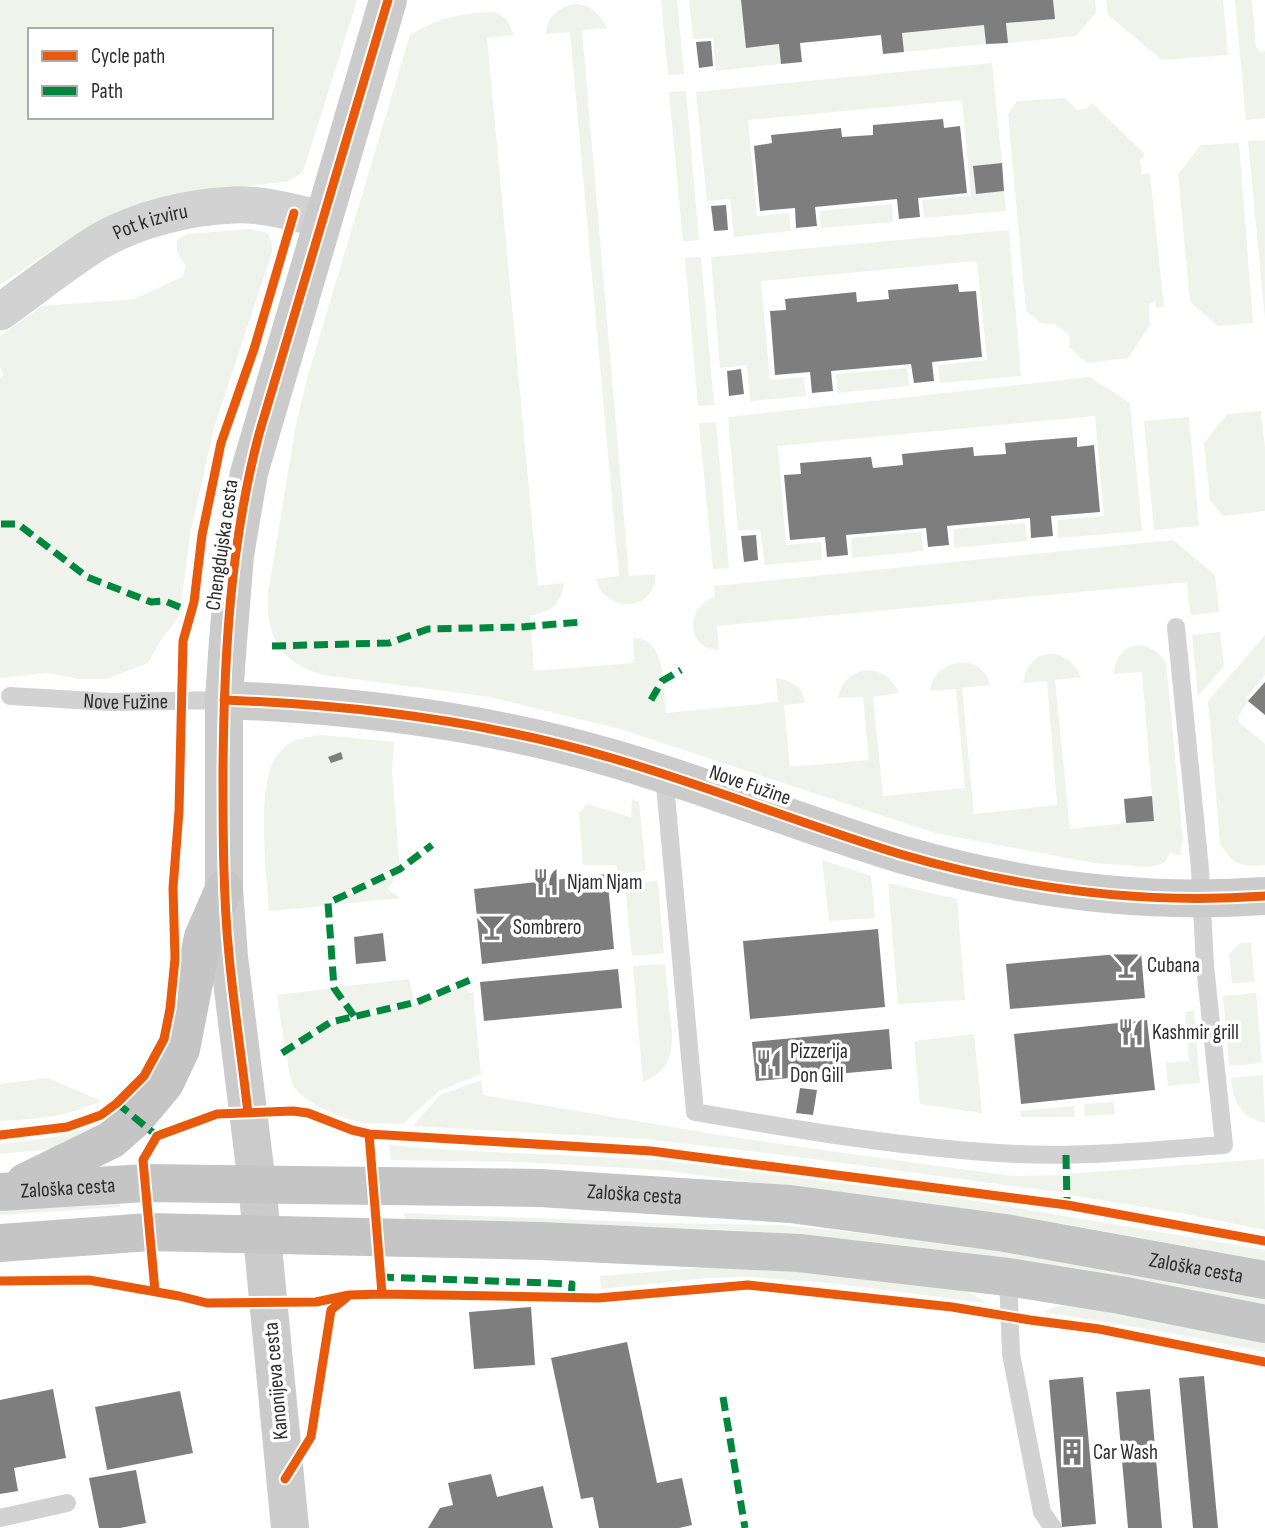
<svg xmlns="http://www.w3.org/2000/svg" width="1265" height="1528" viewBox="0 0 1265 1528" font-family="'Sofia Sans Condensed',sans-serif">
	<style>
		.green { fill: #f0f3eb; fill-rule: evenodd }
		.building { fill: #7e7e7e }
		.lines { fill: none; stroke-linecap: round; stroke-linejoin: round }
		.lane { stroke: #d2d2d2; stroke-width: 18 }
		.street { stroke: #d2d2d2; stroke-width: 37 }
		.secondary { stroke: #cbcbcb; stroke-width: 38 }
		.primary { stroke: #c5c5c5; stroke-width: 38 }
		.quiet { stroke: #00873e; stroke-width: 7; stroke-dasharray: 14 7; stroke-linecap: butt }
		.cycleway-casing { stroke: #fff; stroke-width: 13 }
		.cycleway { stroke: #e8590c; stroke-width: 9 }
		.labels { text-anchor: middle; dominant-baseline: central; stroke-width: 7; stroke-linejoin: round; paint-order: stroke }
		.street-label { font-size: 21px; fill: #2d2d2d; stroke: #fff }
		.poi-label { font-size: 21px; fill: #2d2d2d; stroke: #fff; text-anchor: start }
	</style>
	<rect width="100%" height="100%" fill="#fff"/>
	<path class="green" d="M0 0H357L303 172 289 181C241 188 192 189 145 202 99 215 41 258 0 285ZM30 30H271V117H30Z
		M661 0H677L684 74 668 75Z
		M689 0H741L746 48 779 44 781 64 716 71 713 38 693 39Z
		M1053 0H1095L1096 13 1076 36 1008 43 1006 23 1054 19Z
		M1106 0H1223L1228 55 1162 60 1108 15Z
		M1235 0H1252L1256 47 1261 52 1265 51V118L1246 120Z
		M575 4C591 4 600 14 607 28L582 30 629 576 655 574C658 610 606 616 596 579L619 576 570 32 546 34C547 16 558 7 575 4Z
		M494 12 506 18 514 35 487 38 538 586 564 583C560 608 552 610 530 616L534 671 634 663 633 638C668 638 663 688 666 713L778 702 776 678C791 681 804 686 805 703L784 705 790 767 869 760 863 697 838 698C845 663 886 661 899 693L873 697 883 796 965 788 956 689 930 691C934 658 983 651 990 685L962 688 974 814 1057 805 1047 681 1023 683C1029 646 1067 644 1081 677L1055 680 1070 829 1154 820 1142 672 1114 674C1115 641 1150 636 1166 663L1183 839 1180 856 1171 853 1164 863 1150 867 1094 863 935 833 620 729 490 697 323 675C279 662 266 637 268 593L296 424 308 375 410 35C437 18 462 13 494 12Z
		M984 25 986 44 904 52 902 33Z
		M992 63 1002 163 973 167 976 194 1004 191 1006 211 924 218 922 200 971 196 962 100 748 120 757 216 789 213 791 231 734 237 730 199 707 201 696 92Z
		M686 91 699 240 683 242 669 92Z
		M1065 98 1077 110 1086 109 1092 103 1145 154 1140 160 1142 174H1150L1164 307 1156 308 1155 302 1149 303 1150 325 1128 358 1087 363 1069 347 1070 336 1055 324 1041 323 1026 311 1008 114 1017 101Z
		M1265 140V319L1248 141Z
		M1239 143 1253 323 1218 326 1190 302 1178 174 1201 145Z
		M892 204 893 222 821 228 820 211Z
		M251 229 268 233 272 244V253L214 428 190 535 180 613 173 625 162 638 148 663 107 679H80L47 673 0 678V377L4 375 0 367V336L42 306 135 299 183 276 186 265C178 257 175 251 178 239L188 234Z
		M1009 230 1021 376 940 383 938 365 987 360 977 261 761 281 770 380 804 377 806 396 750 401 747 365 720 368 711 257Z
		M701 257 714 405 698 406 685 258Z
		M907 368 909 386 838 393 836 374Z
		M1090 377 1130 403 1142 531 1058 538 1057 520 1104 516 1095 416 778 446 786 545 821 542 822 560 765 565 760 529 738 531 728 417Z
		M1261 411 1265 448V511L1223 516 1210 500 1204 443 1227 414Z
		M1189 417 1199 526 1154 530 1144 421Z
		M716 422 729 568 713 569 699 423Z
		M1025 523 1027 541 954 548 953 529Z
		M921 532 923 551 852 558 851 538Z
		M1173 540 1215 575 1219 612 1190 615 1187 582 717 626 719 650C685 649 685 607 715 597L714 586Z
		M1220 632 1224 666 1198 696 1192 635Z
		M1265 635V675L1246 698 1248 701 1238 717 1239 722 1265 744V865C1241 867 1232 865 1220 843L1208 701Z
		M322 735 394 742 392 773 400 868 327 902 325 906 269 911C267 873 254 782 279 753 290 739 306 737 322 735Z
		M632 799 639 802 646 871 618 874 616 865H583L579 813 587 804 631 817Z
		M822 860 871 876 875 918 829 921Z
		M400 871 388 889 401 898 330 905V903Z
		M658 881 664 953 632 956 625 884Z
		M888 883 957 899 965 1000 898 1004Z
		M1240 943H1251L1255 982 1232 983 1229 954Z
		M665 964C666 980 668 996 670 1013 673 1042 677 1069 643 1082L633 966Z
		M409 979 414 1000 354 1014 339 993 337 987Z
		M462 985 470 993 473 992 481 1074 439 1091 403 1124C389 1123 373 1125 359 1122 341 1118 301 1102 293 1085 289 1075 288 1063 286 1052L334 1024 419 1003Z
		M333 988 351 1014 330 1020 317 1028 318 1030 285 1049 277 995Z
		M1256 993 1262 1063 1229 1066 1223 996Z
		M1194 1011 1200 1083 1168 1086 1166 1063 1189 1061 1185 1012Z
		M974 1034 982 1113 920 1104 914 1041Z
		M1263 1075 1265 1123C1240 1117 1233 1101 1231 1078Z
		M47 1078 102 1101C64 1117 40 1119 0 1121V1084Z
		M481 1080 483 1095 719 1135 844 1153 1012 1176 1064 1175 1065 1193 783 1155 645 1139 413 1126 440 1095Z
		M1113 1102 1115 1114 1085 1116 1084 1104Z
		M1074 1106 1075 1117H1021L1020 1111Z
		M107 1120 52 1149 0 1154V1144C37 1140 73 1137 107 1120Z
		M389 1145 451 1150 661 1160 965 1199 1260 1249 1265 1250V1261L1066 1224 660 1170 521 1162 391 1160Z
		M1264 1159 1265 1230 1181 1213 1069 1195 1068 1174Z
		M120 1202V1207L0 1215V1210Z
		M404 1213 659 1223 781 1225 859 1233 976 1247 1265 1298V1306L975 1254 858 1240 735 1230 405 1219Z
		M709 1267 782 1269 966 1290 986 1303 830 1283 749 1277 709 1278 601 1289 600 1276Z
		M1072 1305 1265 1343V1352L1176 1334 1044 1312 1054 1307Z"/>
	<path class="building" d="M741 0H1053L1055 19 1006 23 1008 43 986 44 984 25 902 33 904 52 883 54 881 35 800 43 802 62 781 64 779 44 746 48Z
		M711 41 713 66 699 68 696 42Z
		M943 119 944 128 960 126 967 193 918 198 920 217 899 219 897 199 815 207 817 226 796 228 795 208 760 211 754 146 772 143 771 135 841 128 842 137 873 135V125Z
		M1002 163 1004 191 976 194 973 166Z
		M726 205 728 230 714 231 711 206Z
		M958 284 959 292 976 291 982 357 932 362 934 381 914 383 911 364 831 371 833 391 812 393 810 372 775 375 770 311 786 310 785 299 856 292 857 302 889 299 888 290Z
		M741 369 744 394 729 396 727 371Z
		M1077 437V447L1094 445 1100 512 1051 516 1053 536 1031 538 1030 518 947 526 949 545 928 547 926 528 846 535 848 555 827 557 825 537 790 540 784 475 801 474 800 463 871 457 873 468 903 465 902 454 973 447 974 456 1006 454 1005 443Z
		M756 535 758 560 744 562 741 536Z
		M1265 682V715L1248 701Z
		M341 752 343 759 331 763 328 757Z
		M1152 796 1154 821 1126 823 1124 799Z
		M607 874 614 949 482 964 474 889Z
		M878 929 885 1007 750 1019 743 941Z
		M383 933 386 961 356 964 354 937Z
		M1141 952 1145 998 1010 1009 1006 964Z
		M618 969 622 1008 484 1021 480 982Z
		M1147 1020 1155 1090 1021 1104 1014 1034Z
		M889 1029 892 1069 756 1081 752 1042Z
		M800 1088 817 1090 813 1115 796 1113Z
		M531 1307 535 1365 474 1369 469 1312Z
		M627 1342 657 1483 682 1478 692 1525 679 1528H599L593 1497 581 1499 551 1358Z
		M1204 1376 1218 1528H1193L1179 1378Z
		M1083 1377 1096 1524 1062 1527 1049 1380Z
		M53 1389 66 1458 14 1468 18 1491 0 1494V1400Z
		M1150 1389 1162 1528H1128L1116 1392Z
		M180 1391 193 1453 107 1470 95 1407Z
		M136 1470 146 1523 120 1528H99L89 1478Z
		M491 1474 497 1497 543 1486 553 1528H428L440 1508 453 1505 448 1483Z"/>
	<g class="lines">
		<g class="lane">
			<path id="s1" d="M10 696 111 702 224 700"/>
			<path d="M664 774 695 1112C799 1130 911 1149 1017 1154 1086 1157 1155 1150 1224 1145L1205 966 1200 869 1176 627"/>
			<path d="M1008 1277 1011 1354 1042 1512 1053 1528"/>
			<path d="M0 1518 67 1503"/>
		</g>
		<path class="street" id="s2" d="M0 312C33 289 65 262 100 241 138 219 189 207 233 205 262 203 294 213 322 219"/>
		<path class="secondary" d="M224 700C356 705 487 721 615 759 711 787 804 825 900 854 1017 888 1142 905 1265 896
			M290 1528 257 1184 229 957 224 889V700L227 654 235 555 249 473 388 0"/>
		<g class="primary">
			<path d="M25 1182 111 1140 135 1119 165 1083 181 1049 203 937 224 889"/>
			<path id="s3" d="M0 1192 145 1183 540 1188 790 1204 1005 1233 1265 1280"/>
			<path d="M0 1243 149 1232 541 1241 799 1253 1008 1277 1120 1295 1265 1324"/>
		</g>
		<path class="quiet" d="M1 524H18L87 577 151 602 165 601 191 612
			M272 646 389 643 428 629 521 627 582 622
			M651 700 662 681 681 670
			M354 1016 334 988 328 903 400 869 432 845
			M282 1053 331 1022 417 1002 475 978
			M117 1103 157 1136
			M1066 1155 1067 1205
			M380 1277 572 1284 571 1297
			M723 1397 745 1528"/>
		<defs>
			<path id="cycleway" d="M224 700C356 705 487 721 615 759 711 787 804 825 900 854 1017 888 1142 905 1265 896
				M248 1113C242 1060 234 1008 229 955 223 894 223 832 223 770 224 657 230 544 259 434L388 0
				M369 1134 382 1294
				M0 1135 67 1127 101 1115 117 1103 144 1076 164 1039 170 1009 175 959 173 888 179 811 183 641 194 602 202 535 221 443 254 349 294 213
				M0 1281 89 1280 179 1296 207 1303 316 1302 349 1295 382 1294 598 1298 748 1285 952 1307 1030 1320 1099 1329 1265 1362
				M155 1291 143 1160 157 1136 217 1114 293 1111 308 1113 352 1130 369 1134 651 1151 1067 1205 1265 1241
				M285 1479 311 1437 331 1310 347 1297"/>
		</defs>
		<use href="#cycleway" class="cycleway-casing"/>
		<use href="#cycleway" class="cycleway"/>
	</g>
	<defs>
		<symbol id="restaurant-bare" viewBox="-9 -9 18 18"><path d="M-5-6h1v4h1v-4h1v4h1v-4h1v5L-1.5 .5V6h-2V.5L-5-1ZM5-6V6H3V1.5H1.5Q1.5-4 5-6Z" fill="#767676" stroke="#fff" stroke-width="2.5" paint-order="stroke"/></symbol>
		<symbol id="bar-bare" viewBox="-9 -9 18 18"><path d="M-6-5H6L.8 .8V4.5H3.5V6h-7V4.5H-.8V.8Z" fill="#767676" stroke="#fff" stroke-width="2.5" paint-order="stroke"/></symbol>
		<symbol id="building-bare" viewBox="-9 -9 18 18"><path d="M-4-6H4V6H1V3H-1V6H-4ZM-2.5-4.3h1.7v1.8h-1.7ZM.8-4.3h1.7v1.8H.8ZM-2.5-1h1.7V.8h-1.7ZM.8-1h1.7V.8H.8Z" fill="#767676" stroke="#fff" stroke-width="2.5" paint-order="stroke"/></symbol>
	</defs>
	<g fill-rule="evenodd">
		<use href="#restaurant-bare" x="527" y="863" width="38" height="38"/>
		<use href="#bar-bare" x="473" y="908" width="38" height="38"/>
		<use href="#bar-bare" x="1107" y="946" width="38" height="38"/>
		<use href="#restaurant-bare" x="1112" y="1013" width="38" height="38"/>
		<use href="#restaurant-bare" x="750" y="1044" width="38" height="38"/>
		<use href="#building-bare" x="1053" y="1433" width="38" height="38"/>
	</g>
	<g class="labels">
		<g class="street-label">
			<text stroke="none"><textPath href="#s2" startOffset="177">Pot k izviru</textPath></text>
			<text transform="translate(222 545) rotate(-82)">Chengdujska cesta</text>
			<text stroke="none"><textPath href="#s1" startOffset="116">Nove Fužine</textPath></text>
			<text transform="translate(750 785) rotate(19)">Nove Fužine</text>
			<text stroke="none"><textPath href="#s3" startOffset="68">Zaloška cesta</textPath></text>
			<text stroke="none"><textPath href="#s3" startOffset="635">Zaloška cesta</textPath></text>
			<text stroke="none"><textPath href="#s3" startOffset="1202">Zaloška cesta</textPath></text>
			<text transform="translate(276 1381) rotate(-95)">Kanonijeva cesta</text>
		</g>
		<g class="poi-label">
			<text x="567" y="882">Njam Njam</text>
			<text x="513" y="927">Sombrero</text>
			<text x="1147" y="965">Cubana</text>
			<text x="1152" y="1032">Kashmir grill</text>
			<text x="790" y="1051">Pizzerija<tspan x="790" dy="24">Don Gill</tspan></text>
			<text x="1093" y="1452">Car Wash</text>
		</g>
	</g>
	<rect x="28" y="28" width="245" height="91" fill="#ffffff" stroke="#ababab" stroke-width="2"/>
	<rect x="42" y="51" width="35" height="10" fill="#e8590c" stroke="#ababab" stroke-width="2"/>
	<text x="91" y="63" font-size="21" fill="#2d2d2d">Cycle path</text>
	<rect x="42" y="86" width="35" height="10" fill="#00873e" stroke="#ababab" stroke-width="2"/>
	<text x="91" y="98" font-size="21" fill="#2d2d2d">Path</text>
</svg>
